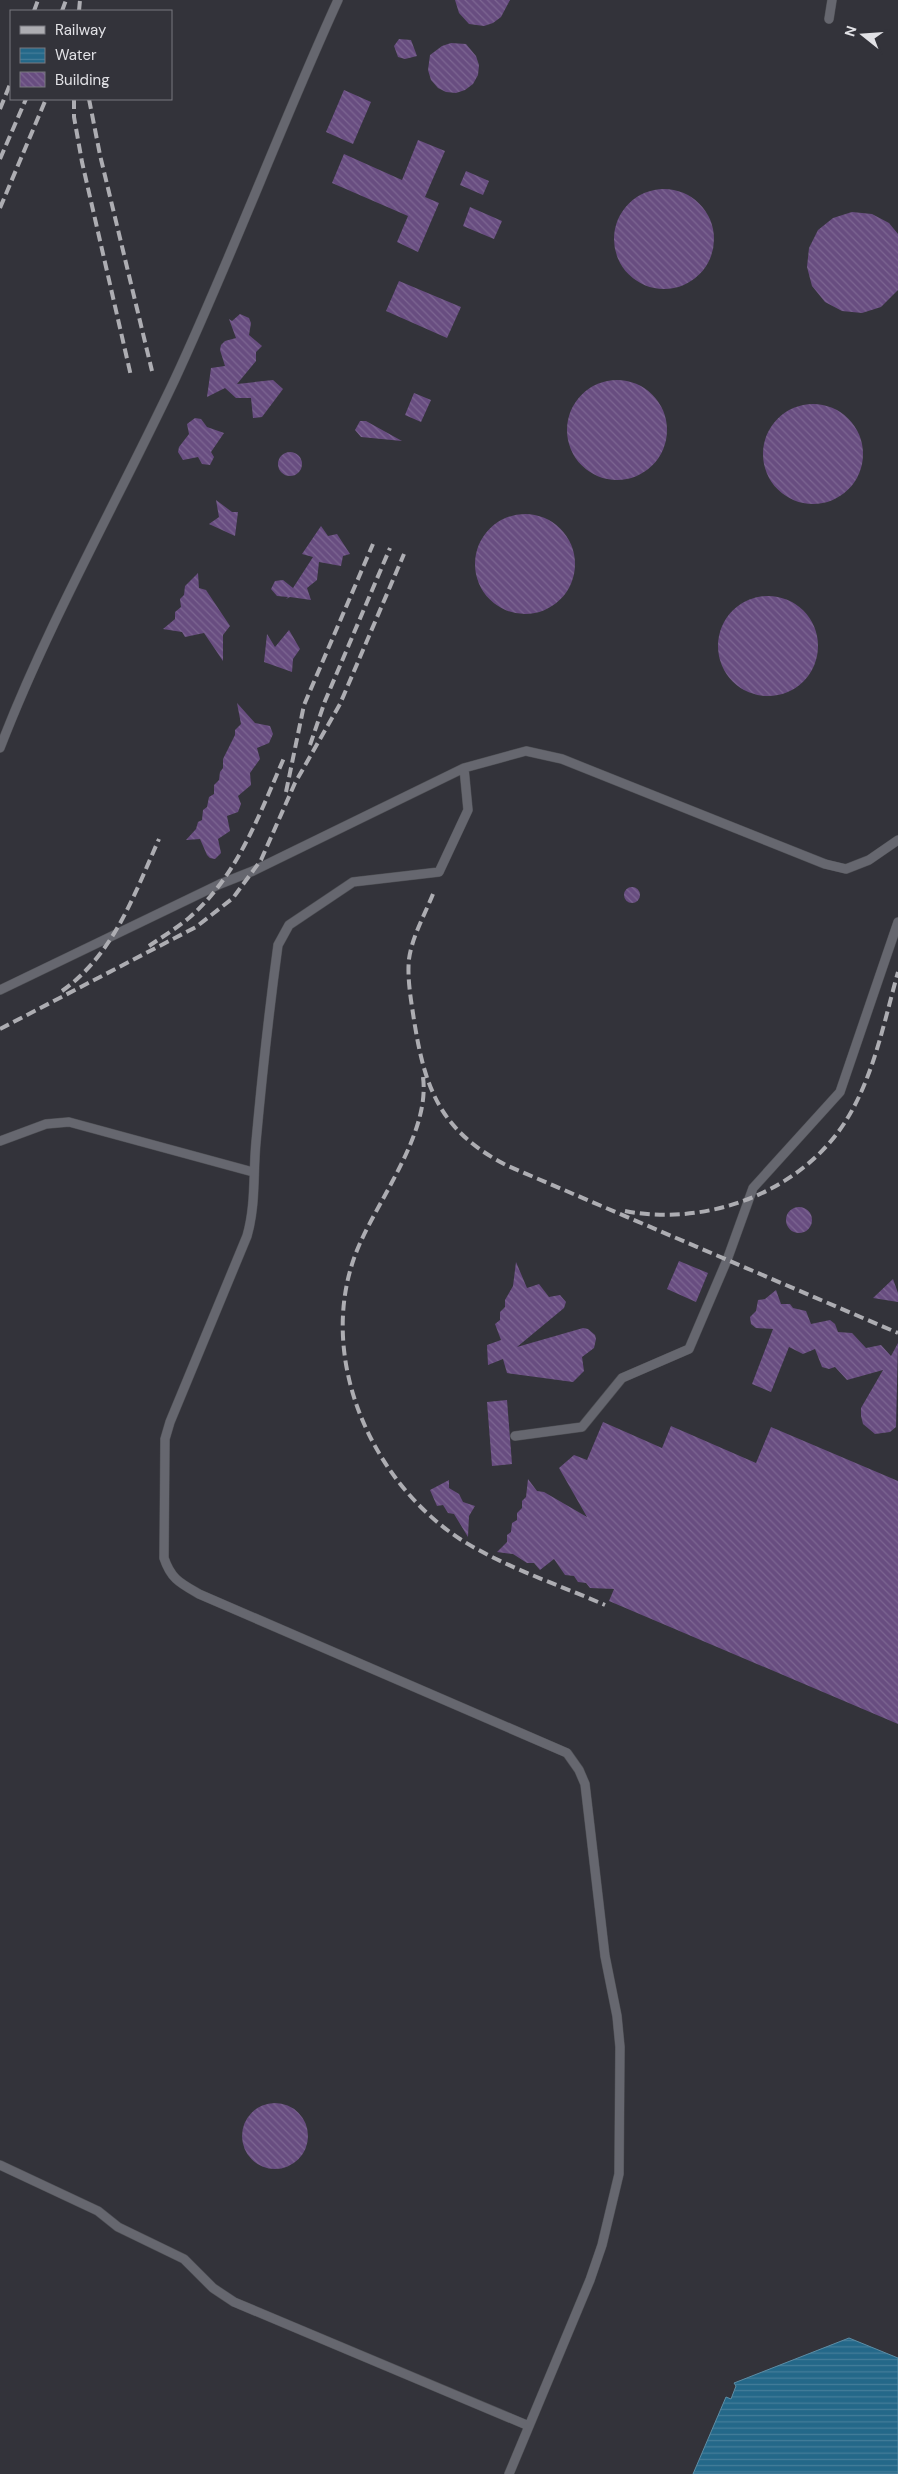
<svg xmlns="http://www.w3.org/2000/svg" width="898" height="2474" viewBox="0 0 898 2474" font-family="'DM Sans',sans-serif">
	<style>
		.water { fill: url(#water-rules); stroke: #5d8da5 }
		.building { fill: url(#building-back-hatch) }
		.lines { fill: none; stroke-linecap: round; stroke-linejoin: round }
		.lane-casing { stroke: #4e4f54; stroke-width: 10 }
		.lane { stroke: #66676f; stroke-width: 9 }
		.rail { stroke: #adadb2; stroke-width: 4; stroke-dasharray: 10 5; stroke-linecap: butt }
	</style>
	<defs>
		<pattern id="water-rules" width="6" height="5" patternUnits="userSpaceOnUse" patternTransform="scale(1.25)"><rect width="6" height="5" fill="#246889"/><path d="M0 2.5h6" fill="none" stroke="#447d9a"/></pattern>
		<pattern id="building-back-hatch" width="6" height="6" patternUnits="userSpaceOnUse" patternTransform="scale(1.25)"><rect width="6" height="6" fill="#684d80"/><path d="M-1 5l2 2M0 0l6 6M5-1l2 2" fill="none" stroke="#7d6692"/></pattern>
	</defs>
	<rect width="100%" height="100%" fill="#33333a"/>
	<path class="water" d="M849 2338 898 2358V2474H693L726 2397 731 2399 736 2386 734 2383Z"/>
	<path class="building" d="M455 0H510L501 17 493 23 484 26 469 24 459 13Z
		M399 39 411 40 417 56 405 59 398 57 394 46Z
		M451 43 466 44 476 56 479 65 478 75 473 84 465 90 456 93 446 92 438 88 431 80 428 70 430 55 442 46Z
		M344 90 371 102 353 144 326 132Z
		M418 140 445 151 425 197 439 203 418 252 397 242 408 216 332 183 344 154 402 180Z
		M466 171 489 181 483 195 460 185Z
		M614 239a50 50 0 1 1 100 0a50 50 0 1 1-100 0Z
		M470 207 502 221 494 239 463 226Z
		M852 212 872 214 889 223 898 234V290L881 307 862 313 842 311 825 302 812 286 807 267 809 248 818 230 833 218Z
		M399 281 461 307 447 338 386 311Z
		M240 314 249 318 251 323 249 335 262 346 256 352V361L237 384 273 380 283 389 262 417 253 418 251 398H236L225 388 207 397 211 368 225 366 220 350 221 345 225 341 236 338 229 319 232 321Z
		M567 430a50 50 0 1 1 100 0a50 50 0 1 1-100 0Z
		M414 393 431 400 421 422 405 415Z
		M763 454a50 50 0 1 1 100 0a50 50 0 1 1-100 0Z
		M195 418 201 419 207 427 224 433 211 452 214 457 210 465 202 464 198 457 183 460 178 452 179 447 189 434 187 424Z
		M360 421H366L402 441 361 437 355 430Z
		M278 464a12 12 0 1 1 24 0a12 12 0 1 1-24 0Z
		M216 500 232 512H238L235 536 209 524 219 517Z
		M475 564a50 50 0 1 1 100 0a50 50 0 1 1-100 0Z
		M321 526 328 536 337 534 350 554 343 556 341 566 319 562 317 580 307 588 311 600 290 597 286 599 288 597 277 596 271 589 275 581 283 580 293 588 313 557 302 554Z
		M198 573 199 588 206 590 230 626 223 635V661L204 633 185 637 182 632 163 629 175 619V612L181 607 180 599 184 595 185 586Z
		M718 646a50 50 0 1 1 100 0a50 50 0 1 1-100 0Z
		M289 630 300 649 293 659 292 672 264 662 267 634 275 647Z
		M237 703 255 723 270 726 273 734 269 743 257 748 260 759 250 773 251 785 238 796 241 804 238 812 227 816 230 831 218 839 221 853 215 859 210 858 207 855 200 839 186 840 196 829 198 822 202 820 203 810 207 807 209 797 214 794V785L219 780 220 772 223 768V759L235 735V730L241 724Z
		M624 895a8 8 0 1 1 16 0a8 8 0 1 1-16 0Z
		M786 1220a13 13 0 1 1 26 0a13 13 0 1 1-26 0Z
		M679 1261 708 1273 696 1302 667 1289Z
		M516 1262 527 1288 539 1284 549 1297 560 1295 566 1302 564 1308 517 1347 583 1328 588 1329 595 1335 596 1339 594 1348 582 1357 584 1371 573 1382 507 1373 503 1359 488 1365 487 1345 501 1340 495 1324 500 1320V1312L505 1307V1300L513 1286Z
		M893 1279 898 1293V1302L873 1298Z
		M776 1290 781 1304H790L793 1308 806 1311 811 1324 830 1320 835 1324 838 1332 852 1333 866 1348 881 1345 891 1356 898 1343 896 1427 890 1432 875 1434 863 1424 861 1416V1408L883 1370 847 1380 835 1367 829 1369 822 1367 815 1349 803 1354 789 1347 771 1392 752 1384 773 1329 756 1328 751 1324 750 1317 756 1311 758 1300 765 1299Z
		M507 1400 512 1464 492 1466 487 1402Z
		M603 1422 662 1448 671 1426 756 1463 771 1427 898 1481V1724L609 1601 614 1589 590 1588 586 1583 578 1582 574 1576 565 1575 554 1559 540 1570 534 1563H527L513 1554 497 1552 507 1542V1535L511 1532 512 1523 517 1520V1513L522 1508V1501L526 1497 528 1479 537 1491 544 1492 587 1517 559 1468 574 1455 587 1460Z
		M449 1480V1488L459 1494 463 1502 475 1506 469 1516 468 1537 454 1514 448 1513 443 1505 437 1506 430 1490Z
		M242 2136a33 33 0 1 1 66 0a33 33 0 1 1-66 0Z"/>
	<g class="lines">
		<defs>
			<path id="lane" d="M829 19 832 0
				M0 748C49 621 117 502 175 379 233 254 281 125 338 0
				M464 768 468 810 439 872 353 882 289 925 278 945C269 1011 262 1076 256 1142 253 1173 256 1205 247 1236L170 1422 165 1439 164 1558C171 1579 180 1583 199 1594L567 1753 579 1770 585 1784 605 1956 617 2016 620 2047 619 2174 602 2245 590 2280 509 2474
				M0 990 220 884 253 871 464 768 526 751 562 759 825 864 846 869 869 860 898 840
				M0 1141 46 1124 69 1122 253 1172
				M515 1436 582 1427 622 1378 689 1349 727 1260 753 1188 840 1092 898 922
				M0 2165 98 2211 118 2227 184 2259 213 2288 234 2302 529 2426"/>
		</defs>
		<use href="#lane" class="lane-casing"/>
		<use href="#lane" class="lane"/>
		<path class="rail" d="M34 11 38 0
			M62 11 66 0
			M79 11 80 0
			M74 99V117L82 162 131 376
			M89 99 100 155 152 371
			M0 109 11 82
			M0 159 26 99
			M0 208 46 99
			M310 745 325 701 390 548
			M286 792 304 705 373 544
			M433 894C425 914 412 937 409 959 407 978 411 1000 414 1020 425 1090 441 1132 508 1166L898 1333
			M149 946C162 937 177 928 190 917 238 875 259 815 284 758
			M62 991C114 954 134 895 159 839
			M0 1029 196 927 233 898 261 860 295 783 340 704 404 554
			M423 1077C430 1130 383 1193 361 1241 312 1347 367 1478 460 1539 504 1567 557 1584 605 1605
			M625 1211C707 1227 802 1192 847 1119 874 1075 884 1022 898 972"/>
	</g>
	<rect x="10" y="10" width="162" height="90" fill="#33333a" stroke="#79797f"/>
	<rect x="20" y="26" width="25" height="8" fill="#adadb2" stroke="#79797f"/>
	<text x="55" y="35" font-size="15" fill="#e2e2e6">Railway</text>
	<rect x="20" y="48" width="25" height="15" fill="url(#water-rules)" stroke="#79797f"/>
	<text x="55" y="60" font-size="15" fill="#e2e2e6">Water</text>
	<rect x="20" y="72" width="25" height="15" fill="url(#building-back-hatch)" stroke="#79797f"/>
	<text x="55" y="85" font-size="15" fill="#e2e2e6">Building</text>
	<g transform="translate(863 35) rotate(287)" stroke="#33333a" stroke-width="4" paint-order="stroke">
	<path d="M0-4L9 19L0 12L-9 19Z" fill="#e2e2e6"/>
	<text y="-8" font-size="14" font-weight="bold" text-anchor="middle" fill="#e2e2e6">N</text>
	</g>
</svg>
